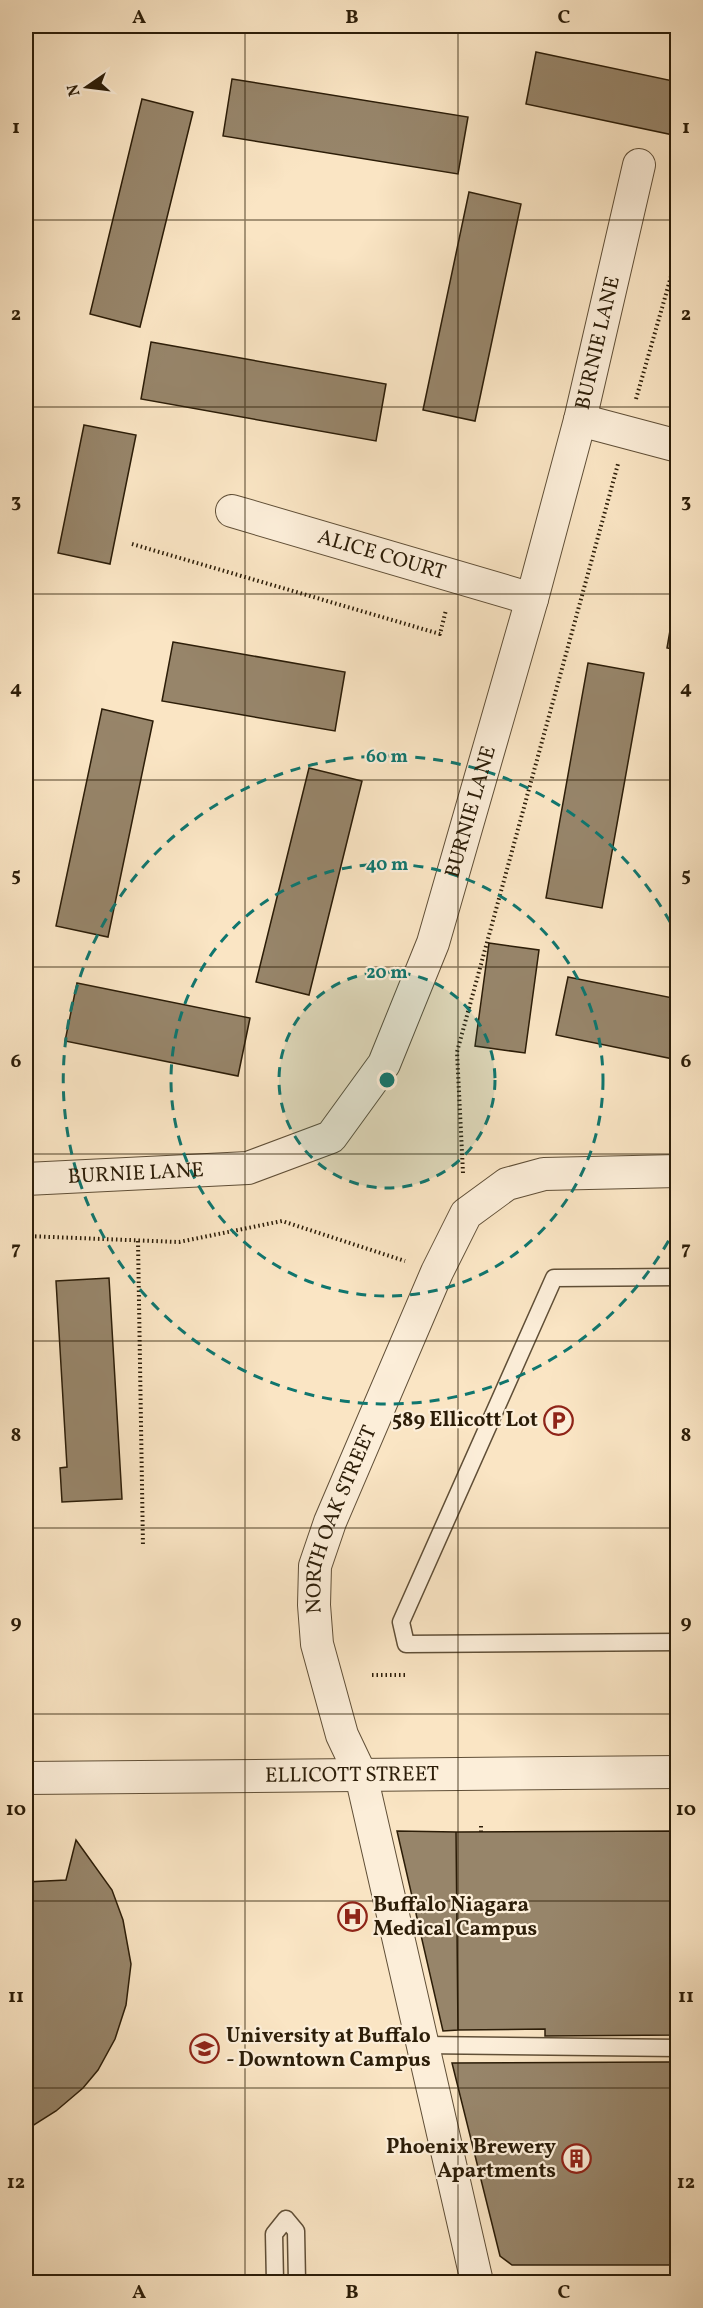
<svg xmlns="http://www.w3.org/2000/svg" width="703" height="2308" viewBox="0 0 703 2308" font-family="Vollkorn,serif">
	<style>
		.building { fill: #97856a; stroke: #2c1d08; stroke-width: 1.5 }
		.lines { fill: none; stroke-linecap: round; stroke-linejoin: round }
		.lane-casing { stroke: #604f37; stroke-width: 19 }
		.street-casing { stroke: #604f37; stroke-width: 34 }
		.path { stroke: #2c1d08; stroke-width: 4; stroke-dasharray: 1.5 3; stroke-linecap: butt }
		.lane { stroke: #fceed9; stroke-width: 16 }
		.street { stroke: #fceed9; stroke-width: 32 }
		.grid { fill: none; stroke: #2c1d08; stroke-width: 1.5; stroke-opacity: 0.55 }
		.ring { fill: none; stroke: #0f766e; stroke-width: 3; stroke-dasharray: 10 8 }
		.labels { text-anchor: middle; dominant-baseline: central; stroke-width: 4.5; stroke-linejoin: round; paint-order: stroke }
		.street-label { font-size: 21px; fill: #2c1d08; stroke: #fceed9 }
		.poi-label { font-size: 21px; font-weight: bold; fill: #2c1d08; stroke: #fceed9; text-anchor: end }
		.centre { fill: #0f766e; stroke: #fceed9; stroke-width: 3 }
		.ring-label { font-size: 18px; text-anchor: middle; font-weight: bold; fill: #0f766e; stroke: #fceed9; stroke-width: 4.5; stroke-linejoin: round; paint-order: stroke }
		.neatline { fill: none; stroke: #2c1d08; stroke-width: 2 }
		.grid-label { font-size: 20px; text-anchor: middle; font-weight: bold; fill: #2c1d08 }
	</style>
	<rect width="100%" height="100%" fill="#fae5c4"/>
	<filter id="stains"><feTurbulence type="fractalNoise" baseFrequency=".00333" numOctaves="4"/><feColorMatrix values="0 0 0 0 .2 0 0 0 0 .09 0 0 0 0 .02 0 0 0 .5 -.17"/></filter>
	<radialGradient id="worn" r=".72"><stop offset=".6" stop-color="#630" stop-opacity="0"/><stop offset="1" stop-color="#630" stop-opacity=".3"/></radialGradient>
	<path class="building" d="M536 52 678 82V136L526 104Z
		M232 79 468 117 458 174 223 136Z
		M142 99 193 112 140 327 90 314Z
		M469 192 521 204 475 421 423 410Z
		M151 342 386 384 376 441 141 399Z
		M84 425 136 435 110 564 58 553Z
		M677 590H678V650L667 648Z
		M173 642 345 672 335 731 162 701Z
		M588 663 644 673 602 908 546 898Z
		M102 709 153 721 108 937 56 926Z
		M309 768 362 781 309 995 256 982Z
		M489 943 539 950 525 1053 475 1046Z
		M568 977 678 999V1060L556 1035Z
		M77 983 250 1018 238 1076 65 1041Z
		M109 1278 122 1499 62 1502 60 1468 67 1467 56 1281Z
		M397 1831 456 1832 458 2030 443 2031Z
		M678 1831V2035L545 2036V2029L458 2030 456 1832Z
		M76 1840 112 1890 123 1920 131 1964 126 2005 115 2039 98 2070 83 2088 56 2111 26 2130V1882L66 1880Z
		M667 2062H678V2265H512L500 2256 452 2063Z"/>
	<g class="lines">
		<defs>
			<path id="lane" d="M678 1277 554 1278 401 1622 406 1644 678 1642
				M422 2045 678 2048
				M275 2282 274 2234 286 2219 296 2231 297 2282"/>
			<g id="street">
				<path d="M580 420 678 446"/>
				<path id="s1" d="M232 511 532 599"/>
				<path id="s2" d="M26 1179 248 1168 331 1137 384 1064 433 943 532 599 580 420 639 165"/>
				<path id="s3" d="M26 1778 678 1772"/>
				<path id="s4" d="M477 2282 361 1775 342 1735 317 1644 314 1605 315 1566 330 1522 437 1272 466 1214 507 1184 544 1174 678 1171"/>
			</g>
		</defs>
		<use href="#lane" class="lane-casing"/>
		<use href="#street" class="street-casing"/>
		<path class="path" d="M636 399 678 252
			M132 544 440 634 446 610
			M463 1173 457 1052 618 464
			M26 1236 179 1242 282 1221 405 1261
			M138 1241 143 1547
			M372 1675H407
			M481 1832V1823"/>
		<use href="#lane" class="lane"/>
		<use href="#street" class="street"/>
	</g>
	<path class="grid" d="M245 26V2282M458 26V2282M26 220H678M26 407H678M26 594H678M26 780H678M26 967H678M26 1154H678M26 1341H678M26 1528H678M26 1714H678M26 1901H678M26 2088H678"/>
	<circle cx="387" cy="1080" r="108" fill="#0f766e" fill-opacity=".12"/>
	<g class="ring">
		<circle cx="387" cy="1080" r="108"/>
		<circle cx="387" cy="1080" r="216"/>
		<path d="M677 1225A324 324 0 1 1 677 935"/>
	</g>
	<defs>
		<symbol id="parking-ring" viewBox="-11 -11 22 22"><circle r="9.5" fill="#fceed9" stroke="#8f2418" stroke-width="1.5"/><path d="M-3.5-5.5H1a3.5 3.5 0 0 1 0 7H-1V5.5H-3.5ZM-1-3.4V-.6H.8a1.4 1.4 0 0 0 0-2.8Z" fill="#8f2418"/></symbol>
		<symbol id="hospital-ring" viewBox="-11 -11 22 22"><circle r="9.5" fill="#fceed9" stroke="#8f2418" stroke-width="1.5"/><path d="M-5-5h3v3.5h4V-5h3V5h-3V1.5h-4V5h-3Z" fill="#8f2418"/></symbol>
		<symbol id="university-ring" viewBox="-11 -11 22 22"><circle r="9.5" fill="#fceed9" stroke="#8f2418" stroke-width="1.5"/><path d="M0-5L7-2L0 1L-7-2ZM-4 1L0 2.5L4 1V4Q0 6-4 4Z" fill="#8f2418"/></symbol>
		<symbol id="building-ring" viewBox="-11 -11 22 22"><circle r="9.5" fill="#fceed9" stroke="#8f2418" stroke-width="1.5"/><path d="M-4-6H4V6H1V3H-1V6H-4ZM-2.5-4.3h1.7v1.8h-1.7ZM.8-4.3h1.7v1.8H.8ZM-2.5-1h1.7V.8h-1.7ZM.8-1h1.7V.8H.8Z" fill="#8f2418"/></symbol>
	</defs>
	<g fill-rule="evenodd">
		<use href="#parking-ring" x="542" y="1404" width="33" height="33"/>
		<use href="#hospital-ring" x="336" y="1900" width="33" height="33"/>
		<use href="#university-ring" x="188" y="2032" width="33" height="33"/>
		<use href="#building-ring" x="560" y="2142" width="33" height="33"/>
	</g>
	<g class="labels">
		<g class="street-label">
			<text stroke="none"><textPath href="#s2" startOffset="1154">BURNIE LANE</textPath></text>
			<text stroke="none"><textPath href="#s1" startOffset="156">ALICE COURT</textPath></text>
			<text stroke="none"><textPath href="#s2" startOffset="668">BURNIE LANE</textPath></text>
			<text stroke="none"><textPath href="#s2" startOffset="110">BURNIE LANE</textPath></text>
			<text stroke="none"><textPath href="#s4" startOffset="788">NORTH OAK STREET</textPath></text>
			<text stroke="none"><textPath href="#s3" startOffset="326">ELLICOTT STREET</textPath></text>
		</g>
		<g class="poi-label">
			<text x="538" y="1420">589 Ellicott Lot</text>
			<text x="373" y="1905" text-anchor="start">Buffalo Niagara<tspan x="373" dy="24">Medical Campus</tspan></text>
			<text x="226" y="2036" text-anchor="start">University at Buffalo<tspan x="226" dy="24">- Downtown Campus</tspan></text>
			<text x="556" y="2147">Phoenix Brewery<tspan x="556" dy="24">Apartments</tspan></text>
		</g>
	</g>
	<circle cx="387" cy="1080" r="9" class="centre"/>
	<g class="ring-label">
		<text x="387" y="762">60 m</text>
		<text x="387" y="870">40 m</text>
		<text x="387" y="978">20 m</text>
	</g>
	<rect width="703" height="2308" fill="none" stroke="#fae5c4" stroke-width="66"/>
	<g transform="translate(87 87) rotate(256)" stroke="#fceed9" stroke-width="4.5" paint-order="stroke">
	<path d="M0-4.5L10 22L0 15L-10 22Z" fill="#2c1d08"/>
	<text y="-9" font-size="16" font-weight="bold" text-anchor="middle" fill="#2c1d08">N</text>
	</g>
	<rect x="33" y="33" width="637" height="2242" class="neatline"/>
	<g class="grid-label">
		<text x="139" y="23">A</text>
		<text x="352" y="23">B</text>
		<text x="564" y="23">C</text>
		<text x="16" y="133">1</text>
		<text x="686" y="133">1</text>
		<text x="16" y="320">2</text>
		<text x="686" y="320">2</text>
		<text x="16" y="507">3</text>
		<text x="686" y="507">3</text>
		<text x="16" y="694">4</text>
		<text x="686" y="694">4</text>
		<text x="16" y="881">5</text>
		<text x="686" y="881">5</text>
		<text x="16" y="1067">6</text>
		<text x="686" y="1067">6</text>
		<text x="16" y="1254">7</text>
		<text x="686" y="1254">7</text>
		<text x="16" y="1441">8</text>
		<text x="686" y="1441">8</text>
		<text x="16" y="1628">9</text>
		<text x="686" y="1628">9</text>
		<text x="16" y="1815">10</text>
		<text x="686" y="1815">10</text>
		<text x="16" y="2002">11</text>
		<text x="686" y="2002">11</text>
		<text x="16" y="2188">12</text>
		<text x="686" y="2188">12</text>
		<text x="139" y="2298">A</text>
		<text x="352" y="2298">B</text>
		<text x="564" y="2298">C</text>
	</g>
	<rect width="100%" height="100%" filter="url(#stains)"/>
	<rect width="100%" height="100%" fill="url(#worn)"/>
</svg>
